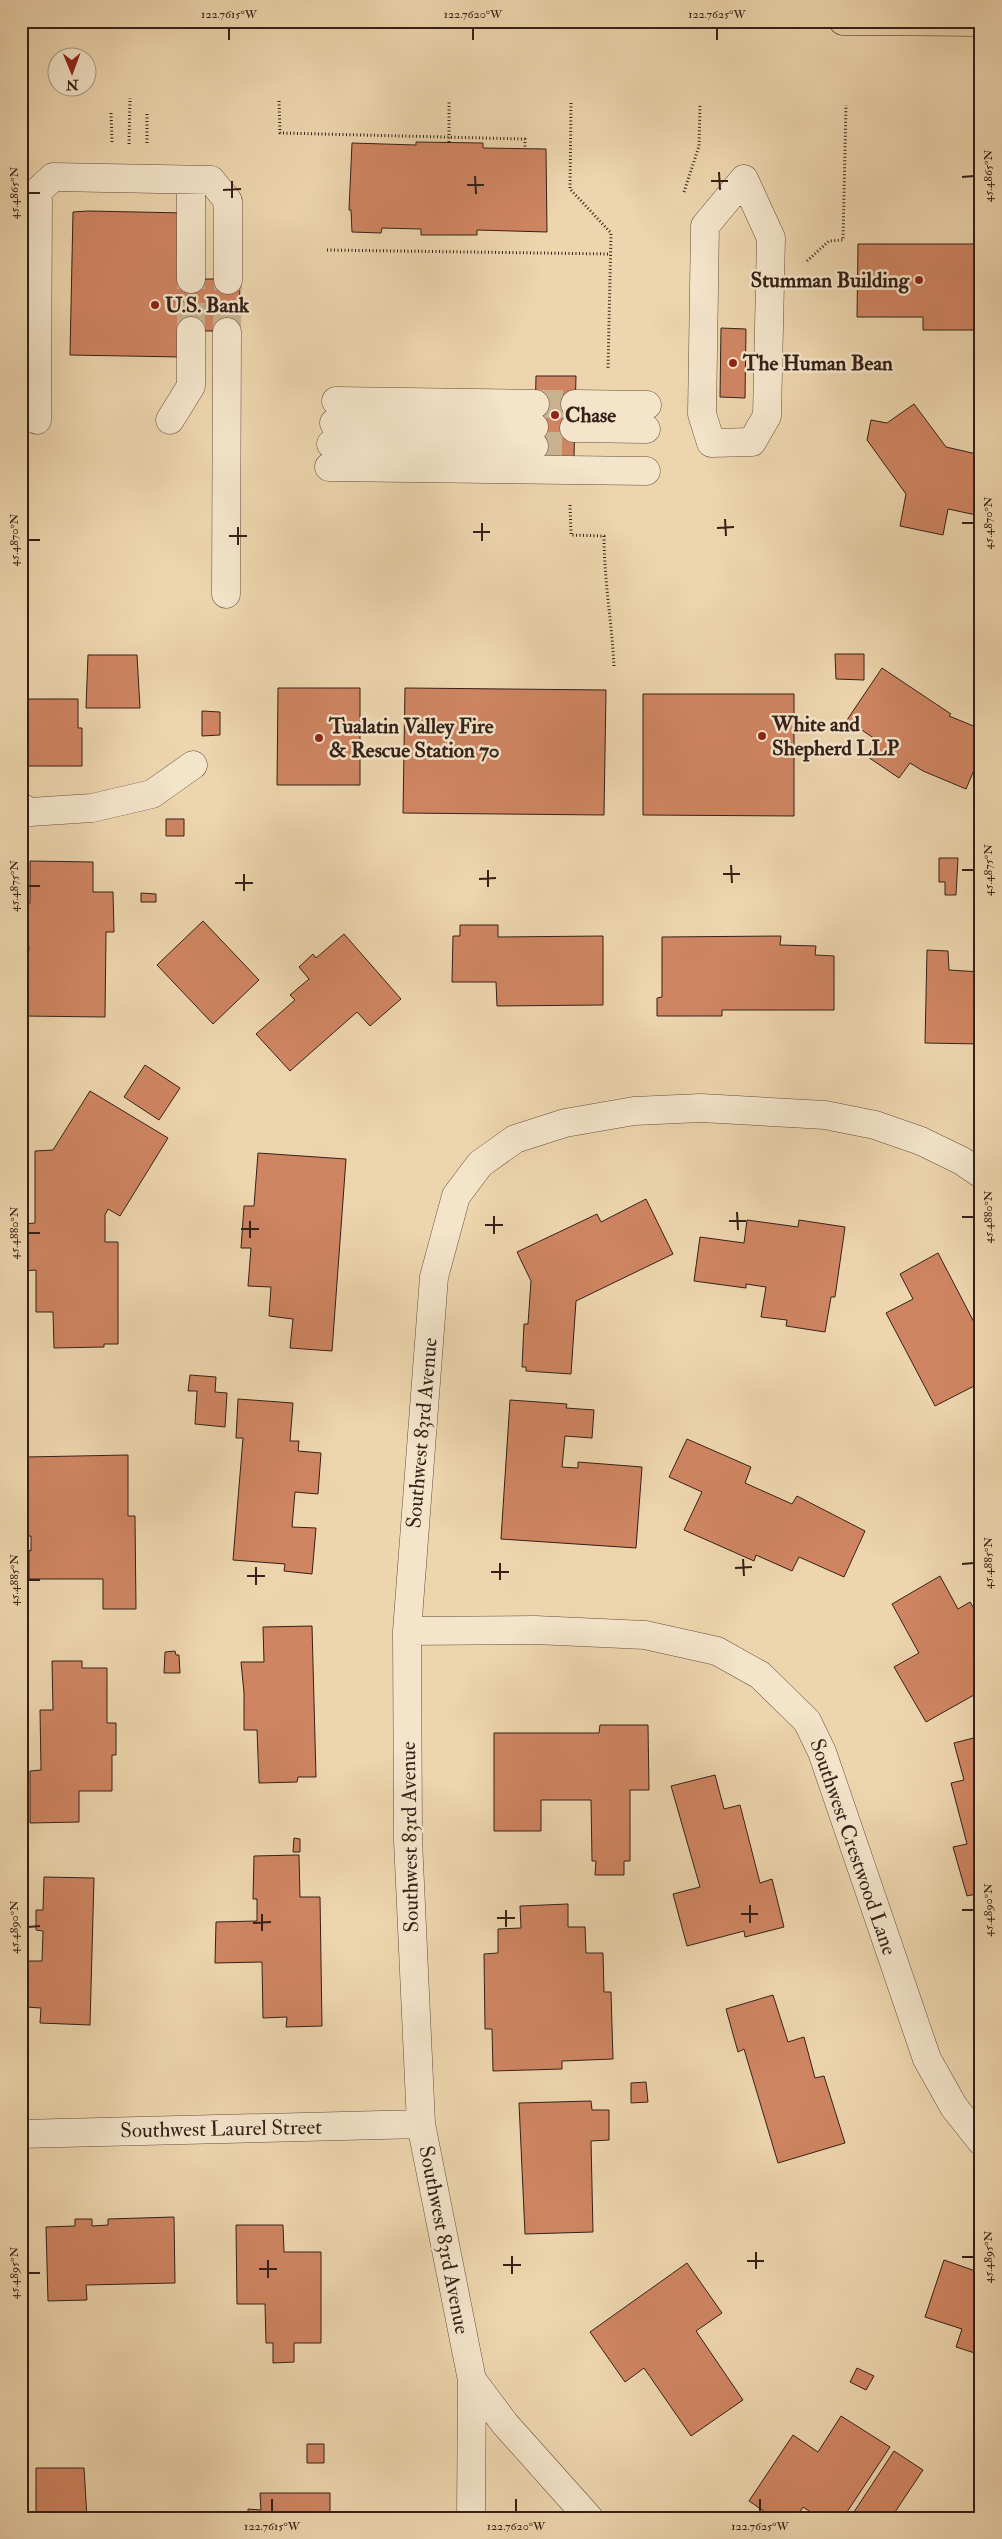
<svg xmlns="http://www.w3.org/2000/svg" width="1002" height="2539" viewBox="0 0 1002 2539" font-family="'IM FELL Double Pica',serif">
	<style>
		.building { fill: #cf8562; stroke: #362018 }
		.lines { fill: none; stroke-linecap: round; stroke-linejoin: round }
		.minor-tunnel { stroke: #c8b18f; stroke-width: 28; stroke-dasharray: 28 14; stroke-linecap: butt }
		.minor-casing { stroke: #644d3d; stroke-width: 29 }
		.major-casing { stroke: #362018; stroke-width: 29 }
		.path { stroke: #362018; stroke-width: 3; stroke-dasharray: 1 2.5; stroke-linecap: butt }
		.minor { stroke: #f3e4ca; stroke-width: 28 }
		.major { stroke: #edd5ad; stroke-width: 28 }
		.ticks { fill: none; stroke: #362018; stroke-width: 2 }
		.poi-dot { fill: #8f2418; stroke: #f3e4ca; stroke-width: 2 }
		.labels { text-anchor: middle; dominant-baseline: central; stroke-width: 5; stroke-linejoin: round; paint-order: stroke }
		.poi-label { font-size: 21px; font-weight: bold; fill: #362018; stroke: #f3e4ca; text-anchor: start }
		.street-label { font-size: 21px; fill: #362018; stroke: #f3e4ca }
		.neatline { fill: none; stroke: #362018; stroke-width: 2 }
		.ticks-label { font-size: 12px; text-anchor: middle; fill: #362018 }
	</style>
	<rect width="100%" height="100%" fill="#edd5ad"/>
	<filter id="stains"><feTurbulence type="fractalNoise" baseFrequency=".004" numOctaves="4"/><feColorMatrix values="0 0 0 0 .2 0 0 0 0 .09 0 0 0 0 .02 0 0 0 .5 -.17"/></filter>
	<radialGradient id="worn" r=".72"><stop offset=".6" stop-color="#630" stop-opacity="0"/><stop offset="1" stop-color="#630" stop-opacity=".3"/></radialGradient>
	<path class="building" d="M416 142 483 143V148L546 149 547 232 477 230V235H421V229L382 228 381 233 352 232 351 210H349L352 143 416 145Z
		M88 211 185 213 191 279H240L239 331H191L181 357 70 355 73 212Z
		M858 244H981V330H923V317H857Z
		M721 328 746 329 745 398 720 397Z
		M536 376H576L574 457H534Z
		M914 404 946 447 981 455V516L948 509 943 535 900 526 906 494 867 440 871 420 887 423Z
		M835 654H864V680L836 679Z
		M88 655H137L140 708H86Z
		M882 668 951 714 949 716 981 729V754L966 789 923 771 910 763 899 778 868 757 878 741 847 720Z
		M278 688H360V785H277Z
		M405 688 606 690 604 815 403 813Z
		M643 694H794V816L643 815Z
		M21 699H78V728H82V766H21Z
		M202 711 220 712V735L202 736Z
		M166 819H184V836H166Z
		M939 858H958L956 895H945V882H939Z
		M30 861 93 862V892H113L114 932H106L105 1017 23 1016 21 974H23V951H29L26 903H30Z
		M141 893 156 894V902H141Z
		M203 921 259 980 213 1024 157 965Z
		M460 925H498V937L603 936V1005L497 1006 496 982H452L453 936H460Z
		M344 934 401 999 370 1026 357 1012 290 1071 256 1034 295 1000 290 995 309 979 299 967 313 954 316 958Z
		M781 936 780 945 816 946 815 955 834 956V1010H722V1016H657V998L662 997V937Z
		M927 950 948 951 949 970 981 972V1074L980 1044 925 1043Z
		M145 1065 180 1088 159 1120 124 1097Z
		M90 1091 168 1138 120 1216 108 1209 105 1215V1242H118V1344H104V1347L54 1348 53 1312H36V1270L23 1271V1224L35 1223V1151L53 1150Z
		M258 1153 346 1159 332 1351 290 1348 293 1319 269 1316 271 1287 248 1286 251 1248H241L244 1206H254Z
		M646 1199 673 1254 576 1301 571 1374 526 1371V1367H522L524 1324H528L531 1281 517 1252 597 1214 601 1222Z
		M747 1220 798 1227 799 1220 845 1227 835 1297H831L825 1332 786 1326 787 1320 761 1317 766 1287 746 1284V1288L694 1281 700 1237 744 1243Z
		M938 1253 976 1326 981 1329V1385L978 1384 935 1406 886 1313 913 1299 900 1274Z
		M190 1375 216 1377 215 1392 227 1393 225 1427 195 1424 197 1391H188Z
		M238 1399 293 1403 290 1441H299L298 1451 321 1453 318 1494 295 1492 292 1527 316 1528 312 1574 284 1571 285 1564 233 1560 243 1438H236Z
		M510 1400 567 1404 566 1408 594 1410 592 1438 565 1436 562 1467 578 1468V1462L642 1467 636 1548 501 1539Z
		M687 1439 751 1467 745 1483 792 1504 797 1496 865 1531 844 1577 799 1557 792 1571 756 1555 754 1561 684 1530 702 1492 669 1477Z
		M128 1455V1516H135L136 1609H103V1579H29V1550L31 1551V1536H28L26 1457Z
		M940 1576 958 1609 970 1602 981 1620V1691L926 1722 894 1667 919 1653 892 1604Z
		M312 1626 316 1777H298L297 1782 259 1783 257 1730H244V1693L241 1662H264L263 1627Z
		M175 1651 176 1655H179L180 1673H164L165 1652Z
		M52 1661H82V1668H107V1723H116V1755H112V1791H79V1822L30 1823V1771L41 1770 40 1710H53Z
		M600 1725H648L649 1790H630V1861H624V1875H595L596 1861H592L591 1800H541V1831H494V1733H599Z
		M981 1736V1893L967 1896 953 1847 967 1844 951 1783 964 1780 954 1743Z
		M715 1775 724 1809 740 1805 760 1883 772 1879 784 1927 745 1937 744 1931 687 1946 673 1894 700 1887 671 1786Z
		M294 1838 300 1839V1852H293Z
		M299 1855 300 1897H320L322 2026 286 2027 287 2017 263 2018 262 1962 215 1963 216 1922 257 1921V1899H253L254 1856Z
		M44 1877 94 1878 90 2025 40 2023 41 2008 26 2007 28 1961H42L43 1931 36 1930V1910H43Z
		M568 1904V1927H585L586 1953H603L604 1992H611L613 2059 562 2061V2069L493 2071 492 2029H485L484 1954 498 1953V1929L521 1928 520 1906Z
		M773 1995 788 2042 804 2037 815 2078 824 2076 845 2143 778 2163 744 2049 738 2052 726 2009Z
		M646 2082 648 2102 631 2103V2083Z
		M591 2101 592 2110H609V2140L591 2141 593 2232 525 2234 519 2103Z
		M174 2217 175 2283 86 2285 87 2300 48 2301 46 2227 75 2226V2219H92V2226L108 2225V2219Z
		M236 2225H283L284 2252H321V2343H294V2362L273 2363V2343H266L265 2304H237Z
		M944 2260 981 2273V2355L956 2347 962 2329 925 2317Z
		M687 2263 722 2313 696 2331 743 2400 691 2436 644 2368 625 2382 590 2332Z
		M857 2368 874 2376 866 2390 850 2382Z
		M841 2416 890 2447 843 2518H820L803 2507 796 2518H774L749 2501 793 2435 818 2452Z
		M307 2444H324V2463H307Z
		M894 2451 923 2470 891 2518H850Z
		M36 2468H84L87 2518 36 2516Z
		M260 2493H330V2518H248V2509L261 2510Z"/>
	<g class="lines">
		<path class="minor-tunnel" d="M191 331V279
			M227 332 228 280
			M535 404H575
			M534 446H574"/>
		<defs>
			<path id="minor" d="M744 179 771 238 767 416 752 442 711 443 702 414 705 226Z
				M191 279V180
				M336 401 535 404
				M575 404 647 405
				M37 420 38 191 53 177 211 180 228 201V280
				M170 420 191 386V331
				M334 423 534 427
				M574 428 646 429
				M331 444 534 446
				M329 467 646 471
				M226 594 227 332
				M21 807 30 812 92 808 152 794 193 765
				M407 1631 535 1630 645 1635 717 1651 760 1675 807 1721 822 1752 927 2059 954 2107 981 2141
				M21 2134 421 2124
				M472 2380 505 2424 589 2518
				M471 2518 472 2380 421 2124 408 1840 407 1631 434 1277 456 1196 480 1164 515 1139 565 1123 634 1111 701 1108 825 1115 875 1125 921 1141 962 1161 981 1174"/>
			<path id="major" d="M843 21 981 22"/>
		</defs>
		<use href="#minor" class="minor-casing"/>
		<use href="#major" class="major-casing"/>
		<path class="path" d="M279 101 280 133 525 139V148
			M571 103 570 189 611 233 608 369
			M111 113 112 142
			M449 142V102
			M147 143V114
			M129 144 130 98
			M684 192 699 146 700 105
			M327 250 610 254
			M807 261 829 241 843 240 846 105
			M570 505 571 535 604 536C604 580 612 623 614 667"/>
		<use href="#minor" class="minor"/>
		<use href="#major" class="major"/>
	</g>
	<path class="ticks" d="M229 28V40M473 28V40M717 28V40M719 172 720 190M475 176 476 194M962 177 974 176M232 181V198M711 181H728M467 185H484M223 190 241 189M28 193H40M725 519 726 536M482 523V541M962 523H974M238 527V545M717 528 734 527M473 532H490M229 536H247M28 540H40M731 865 732 883M488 870V887M962 870H974M244 874V891M723 874H740M479 879 496 878M235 883H253M28 886H40M737 1212 738 1230M494 1216V1234M962 1217H974M250 1221V1238M729 1221H746M485 1225H503M241 1229H259M28 1233H40M743 1559 744 1576M500 1563V1580M962 1564 974 1563M256 1567V1585M735 1568 752 1567M491 1572H509M247 1576H265M28 1580H40M750 1905V1923M506 1910V1927M962 1910H974M262 1914V1931M741 1914H758M497 1918H515M253 1923 271 1922M28 1927 40 1926M756 2252V2269M512 2256V2274M962 2257H974M268 2260V2278M747 2261H764M503 2265H521M259 2269H277M28 2273H40M272 2499V2512M516 2499V2512M760 2499V2512"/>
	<g class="poi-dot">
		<circle cx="919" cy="280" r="5"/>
		<circle cx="155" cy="305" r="5"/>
		<circle cx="733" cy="363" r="5"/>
		<circle cx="555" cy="415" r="5"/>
		<circle cx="762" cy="736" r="5"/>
		<circle cx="319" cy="738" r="5"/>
	</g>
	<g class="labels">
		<g class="poi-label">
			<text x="909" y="280" text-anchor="end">Stumman Building</text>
			<text x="165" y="305">U.S. Bank</text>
			<text x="743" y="363">The Human Bean</text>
			<text x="565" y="415">Chase</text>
			<text x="772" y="724">White and<tspan x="772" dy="24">Shepherd LLP</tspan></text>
			<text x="329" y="726">Tualatin Valley Fire<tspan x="329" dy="24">&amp; Rescue Station 70</tspan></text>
		</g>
		<g class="street-label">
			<text transform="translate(422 1433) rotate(-85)">Southwest 83rd Avenue</text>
			<text transform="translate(410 1837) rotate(-91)">Southwest 83rd Avenue</text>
			<text transform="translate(853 1847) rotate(71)">Southwest Crestwood Lane</text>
			<text transform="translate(221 2129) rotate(-1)">Southwest Laurel Street</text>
			<text transform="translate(444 2240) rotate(79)">Southwest 83rd Avenue</text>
		</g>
	</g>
	<rect width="1002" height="2539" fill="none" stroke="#edd5ad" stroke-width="55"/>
	<g transform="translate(72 72) rotate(179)"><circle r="24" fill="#f3e4ca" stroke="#a79683"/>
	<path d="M0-4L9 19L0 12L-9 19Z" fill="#8f2418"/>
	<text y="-8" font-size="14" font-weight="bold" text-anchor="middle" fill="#362018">N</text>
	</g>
	<rect x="28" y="28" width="946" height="2484" class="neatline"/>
	<g class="ticks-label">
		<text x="229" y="18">122.7615°W</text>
		<text x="473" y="18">122.7620°W</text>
		<text x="717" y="18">122.7625°W</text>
		<text transform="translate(988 176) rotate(-90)" y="4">45.4865°N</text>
		<text transform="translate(14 193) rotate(-90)" y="4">45.4865°N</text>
		<text transform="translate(988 523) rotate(-90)" y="4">45.4870°N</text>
		<text transform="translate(14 540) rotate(-90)" y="4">45.4870°N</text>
		<text transform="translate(988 870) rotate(-90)" y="4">45.4875°N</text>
		<text transform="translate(14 886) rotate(-90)" y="4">45.4875°N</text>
		<text transform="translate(988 1217) rotate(-90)" y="4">45.4880°N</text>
		<text transform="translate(14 1233) rotate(-90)" y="4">45.4880°N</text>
		<text transform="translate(988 1563) rotate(-90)" y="4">45.4885°N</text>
		<text transform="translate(14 1580) rotate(-90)" y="4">45.4885°N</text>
		<text transform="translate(988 1910) rotate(-90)" y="4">45.4890°N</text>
		<text transform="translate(14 1927) rotate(-90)" y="4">45.4890°N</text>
		<text transform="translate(988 2257) rotate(-90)" y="4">45.4895°N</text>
		<text transform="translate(14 2273) rotate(-90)" y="4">45.4895°N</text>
		<text x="272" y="2530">122.7615°W</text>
		<text x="516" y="2530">122.7620°W</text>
		<text x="760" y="2530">122.7625°W</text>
	</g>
	<rect width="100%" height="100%" filter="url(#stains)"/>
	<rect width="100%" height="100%" fill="url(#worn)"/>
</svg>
